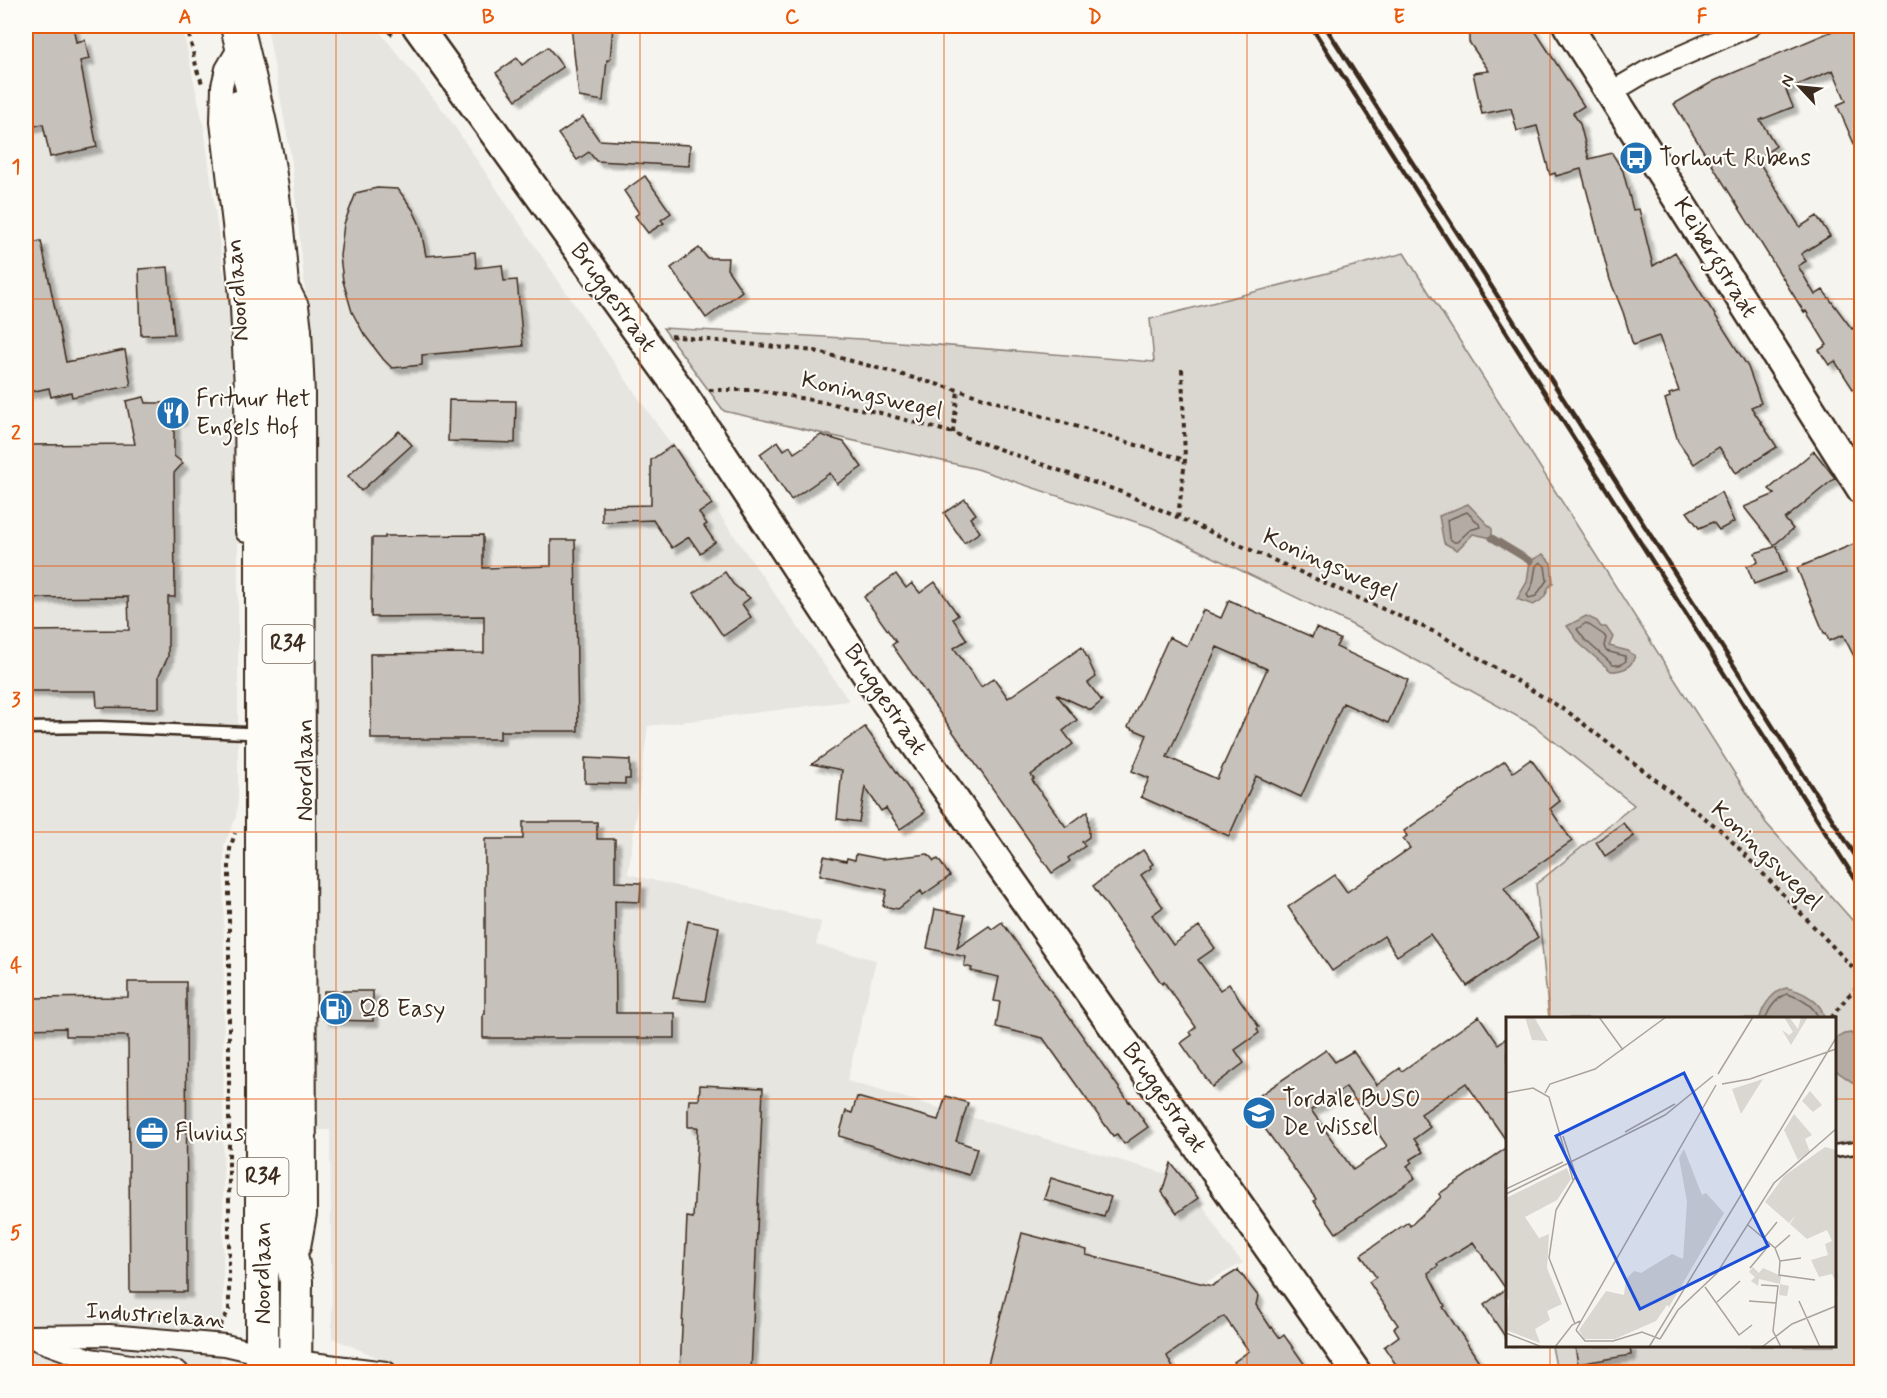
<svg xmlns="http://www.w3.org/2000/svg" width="1887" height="1398" viewBox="0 0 1887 1398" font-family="Mynerve,sans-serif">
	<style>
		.built { fill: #e7e5df }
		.green { fill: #dad6d0; stroke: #8a8077; stroke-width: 1.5 }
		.water { fill: #b4aca4; stroke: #84786e; stroke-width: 1.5 }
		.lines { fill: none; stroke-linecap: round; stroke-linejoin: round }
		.shore { stroke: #6b5e54; stroke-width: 1.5 }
		.stream { stroke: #84786e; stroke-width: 7 }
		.building { fill: #c7c1bb; stroke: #3b2a1e; stroke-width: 1.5; fill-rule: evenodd; filter: url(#shadow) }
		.lane-casing { stroke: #3b2a1e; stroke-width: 15 }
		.street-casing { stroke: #3b2a1e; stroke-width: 24 }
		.secondary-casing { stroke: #3b2a1e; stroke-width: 33 }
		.primary-casing { stroke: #3b2a1e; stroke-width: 36 }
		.path { stroke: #3b2a1e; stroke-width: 4; stroke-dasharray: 4.5 4.5; stroke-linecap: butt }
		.lane { stroke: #fdfcf7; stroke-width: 10 }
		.street { stroke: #fdfcf7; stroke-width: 20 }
		.secondary { stroke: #fdfcf7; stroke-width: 28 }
		.primary { stroke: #fdfcf7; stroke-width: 32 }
		.rail { stroke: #3b2a1e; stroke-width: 4.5 }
		.grid { fill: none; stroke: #e8590c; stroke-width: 1.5; stroke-opacity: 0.55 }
		.labels { text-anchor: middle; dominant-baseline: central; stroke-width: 4.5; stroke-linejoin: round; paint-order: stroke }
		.shield { fill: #fdfcf7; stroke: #75695f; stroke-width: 1.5 }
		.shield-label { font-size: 22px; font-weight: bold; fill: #3b2a1e }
		.poi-label { font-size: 24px; fill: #3b2a1e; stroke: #fdfcf7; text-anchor: start }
		.street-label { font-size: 24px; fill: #3b2a1e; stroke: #fdfcf7 }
		.inset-road { fill: none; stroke: #aba39b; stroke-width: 1.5 }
		.view { fill: #1d4ed8; fill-opacity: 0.15; stroke: #1d4ed8; stroke-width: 3 }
		.inset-edge { fill: none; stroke: #3b2a1e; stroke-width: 3 }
		.neatline { fill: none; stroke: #e8590c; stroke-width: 2 }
		.grid-label { font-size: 20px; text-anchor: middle; font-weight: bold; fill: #e8590c }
	</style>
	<defs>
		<filter id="shadow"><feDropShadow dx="5.5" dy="5.5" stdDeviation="1.5" flood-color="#0004"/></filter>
	</defs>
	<rect width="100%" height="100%" fill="#f5f4ee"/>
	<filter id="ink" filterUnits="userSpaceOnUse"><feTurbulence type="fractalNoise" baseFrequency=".0167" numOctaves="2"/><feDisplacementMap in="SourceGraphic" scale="12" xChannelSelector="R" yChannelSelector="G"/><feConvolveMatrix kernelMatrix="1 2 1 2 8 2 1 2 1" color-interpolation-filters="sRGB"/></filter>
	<g filter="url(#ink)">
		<path class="built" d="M26 26H182L204 128 223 268 232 318 238 440V797L236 817 224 845 223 1310 220 1372H26Z
			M267 26H375L446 114 597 338 849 701 648 726 628 874 821 922 816 945 876 960 847 1081 1188 1180 1225 1242 1243 1263 1208 1281 1198 1311 1206 1321 1167 1356 1175 1372H412L332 1338 330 1130H312L309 327 291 156Z"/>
		<path class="green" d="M1404 253 1766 823 1861 930V1372H1557L1552 1346H1834V1018H1549L1536 884 1634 805 1533 725 1347 622 1151 527 977 469 724 411 663 328 861 339 1154 362 1150 319Z"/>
		<path class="water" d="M1468 504 1492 529V538L1473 534 1457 550 1444 543 1439 516Z
			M1543 554 1551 563 1553 583 1548 588C1547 596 1540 602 1533 605L1517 599 1527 582 1530 561Z
			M1586 616 1597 621 1601 627H1606L1613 637 1609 646 1628 651 1635 656C1631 668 1623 671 1611 671L1580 644 1567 626Z
			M1787 988C1802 991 1823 1002 1824 1018H1760C1763 1005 1774 990 1787 988Z
			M1851 1033 1861 1046V1088L1835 1070V1039L1844 1034Z"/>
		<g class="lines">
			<path class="shore" d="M1467 512 1479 524 1480 527 1470 530 1457 542H1454L1449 538 1447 520Z
				M1540 562 1545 566 1547 580 1536 596 1529 598 1527 595 1533 583 1536 566Z
				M1586 623 1604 635 1606 638 1604 646 1606 651 1625 656 1626 661 1620 665H1613L1585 640 1577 629Z
				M1766 1018C1769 1008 1777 998 1787 994 1799 997 1815 1006 1818 1018"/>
			<path class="stream" d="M1492 538 1530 561"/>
		</g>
		<path class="building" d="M26 26H73L76 42 85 40 89 59 80 61 97 147 50 157 43 124 26 128Z
			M571 26H613L610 60H607L603 101 579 97Z
			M1514 26H1532L1584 106 1573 113 1580 124 1589 159 1612 153 1623 171 1633 210 1639 209 1653 266 1675 252 1748 367 1761 403 1751 407 1777 447 1736 473 1719 447 1694 464 1678 441 1665 399 1670 397 1669 394 1679 391 1659 336 1633 345 1623 312 1610 280 1581 169 1556 176 1555 173 1550 175 1537 126 1517 131 1511 108 1482 114 1473 73 1489 71 1469 42V30L1494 27 1499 35Z
			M1844 26H1862V162L1837 105 1846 101 1833 70 1786 90 1793 107 1760 120 1776 146 1757 159 1800 227 1817 216 1830 236 1801 254 1806 261 1798 266 1815 295 1823 290 1852 329 1862 323V403L1835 361 1829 365 1819 350 1827 345 1806 311 1804 312 1674 104 1714 81Z
			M548 47 563 67 516 100 496 73 517 58 522 65Z
			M583 117 599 140 690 145 689 166 596 161 589 152 577 160 558 134Z
			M645 176 671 213 661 220 664 223 648 233 635 216 639 213 624 191Z
			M377 188 398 189 413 210 420 225 426 256 475 252 476 268 502 265 504 281 517 280 523 346 422 355V365L392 368 383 359 364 334 352 312 343 281 340 256 344 224 356 193Z
			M41 241 66 362 125 350 131 386 72 397 71 392 51 397 49 388 26 393V244Z
			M699 248 707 258H728L727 269 742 291 706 318 671 268Z
			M168 267 174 334 141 335 139 269Z
			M144 397 146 403H181V420H174V456L183 463 174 473 175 597H168V657L159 675V708L97 707 96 691H26V631L129 630 128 597 26 598V445L135 444 126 401Z
			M449 400 516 401 515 443 448 441Z
			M399 431 412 445 361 491 348 476Z
			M821 435 844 442 862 467 837 484 830 473 791 500 760 454 778 441 784 450 790 446 794 453Z
			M673 445 712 504 699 513 707 524 704 526 715 542 700 553 689 537 672 548 653 520 602 522V506L651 505V460Z
			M1814 451 1835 478 1785 519 1793 529 1774 545 1744 507 1775 494 1769 489Z
			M1721 492 1734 522 1719 530 1713 522 1699 528 1687 512Z
			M965 499 976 514 970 518 980 532 964 543 944 513Z
			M483 535V568L551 566V540H575L578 731H500V739H371L370 654 484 653V616L371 617 372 538H385V536Z
			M1856 543 1862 557V672L1843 635 1829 641 1826 633H1824L1797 568Z
			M1777 546 1786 572 1754 584 1747 566 1758 562 1755 553Z
			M725 572 733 584 750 598 742 604 751 617 723 636 694 593Z
			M896 574 906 588 912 583 920 593 935 582 958 615 953 619 967 640 954 648 981 687 994 678 1008 698 1082 647 1096 677 1088 683 1102 701 1091 710 1056 694 1077 720 1063 731 1073 744 1031 775 1034 779 1032 780 1066 827 1088 811 1089 837 1082 842 1085 846 1068 858 1070 861 1052 873 892 645 896 642 864 597Z
			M1229 600 1312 637 1316 628 1340 639 1336 647 1408 680 1388 723 1343 703 1301 797 1256 776 1229 836 1141 797 1149 778 1132 771 1147 735 1128 727 1169 637 1187 646 1203 610 1221 618ZM1217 647 1267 669 1217 779 1167 757Z
			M865 727 925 812 900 829 886 808 881 811 865 787 859 822 837 819 842 770 812 764Z
			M585 758 630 760V779H625V784L585 783Z
			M1531 759 1560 801 1550 809 1572 841 1504 888 1538 937 1467 986 1430 934 1397 956 1384 936 1332 971 1288 907 1335 875 1347 892 1410 848 1403 839 1407 836 1404 831 1505 761 1513 772Z
			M523 822H597V839H615V882L641 883 640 902 615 901 616 1013H675V1038H483V1014H485V839H523Z
			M1623 823 1634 836 1605 856 1596 842Z
			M1143 850 1153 864 1150 866 1151 868 1141 875 1163 907 1152 915 1173 945 1199 926 1215 948 1198 960 1220 990 1229 984 1259 1027 1257 1029 1259 1033 1235 1050 1244 1063 1212 1087 1181 1043 1192 1035 1190 1032 1196 1027 1164 982 1162 984 1093 886Z
			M856 854 882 859 928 854 934 861 938 859 950 876 923 895 921 891 898 909 883 906 887 890 820 875 824 856 846 861 847 858 855 860Z
			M935 909 965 915 957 948 989 926 992 929 1002 922 1129 1102 1130 1101 1148 1127 1124 1144 1117 1134 1113 1136 1043 1038 996 1027 1000 1002 994 1001 999 977 971 971 972 968 964 966 966 957 927 948Z
			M688 921 719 927 705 1001 673 998Z
			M128 982H186L187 1292H130L128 1036H66V1028L26 1029V998L128 997Z
			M324 991H373V1021L324 1020Z
			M1479 1016 1498 1044 1508 1037V1143L1466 1083 1421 1114 1430 1127 1414 1139 1423 1152 1410 1160 1412 1162 1407 1166 1415 1178 1336 1233 1314 1201 1316 1199 1247 1104 1326 1050 1335 1062 1353 1051 1377 1085 1400 1068 1402 1071ZM1346 1087 1387 1146 1353 1170 1311 1110Z
			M700 1085 763 1088 751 1372H680L687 1217 693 1218 698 1127H688V1110L689 1100H699Z
			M946 1096 968 1103 956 1141 977 1148 969 1175 839 1136 846 1111 852 1113 857 1097 938 1120Z
			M1508 1147V1341L1484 1305 1506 1289 1473 1242 1437 1264 1438 1266 1428 1273 1445 1306 1443 1307 1486 1372H1401L1384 1347 1399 1336 1394 1328 1398 1325 1369 1282 1376 1277 1361 1255 1408 1222 1410 1226 1441 1197 1439 1194Z
			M1171 1163 1198 1198 1177 1213 1162 1192Z
			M1051 1178 1111 1197 1104 1217 1044 1199Z
			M1022 1233 1087 1250 1086 1255 1212 1286 1238 1270 1258 1296 1256 1305 1271 1328 1272 1327 1280 1338 1284 1335 1310 1372H1242L1234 1362 1249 1351 1224 1316 1167 1356 1175 1372H986Z
			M1575 1346H1630L1631 1355 1578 1364Z"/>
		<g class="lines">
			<defs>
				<path id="lane" d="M26 728 100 727 246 733
					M1834 1151 1862 1147"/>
				<path id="street" d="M236 52 226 69 222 86 221 122 233 224 241 307 245 388 246 532
					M1610 93 1647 71 1750 26
					M291 292 298 306 301 330 304 394 306 1214 300 1247
					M27 1336 109 1335 225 1345 295 1361 386 1372
					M37 1340 90 1359 178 1372"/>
				<path id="secondary" d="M417 26 682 393 871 681 1356 1372
					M1568 26 1862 490"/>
				<path id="primary" d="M237 26C248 73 261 121 269 169 281 242 284 316 287 390L288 1182 290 1249 296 1281 295 1372
					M239 107 250 224 262 391V1372"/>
			</defs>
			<use href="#lane" class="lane-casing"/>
			<use href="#street" class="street-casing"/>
			<use href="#secondary" class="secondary-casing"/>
			<use href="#primary" class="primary-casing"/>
			<path class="path" d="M187 26 197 70 202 83
				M382 26 393 35
				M671 336 815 351 958 390 1185 460
				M709 390H756L877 412 953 433 1121 492 1439 634 1568 712 1723 832 1862 977
				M953 433 958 390
				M1178 517 1185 460 1182 369
				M1831 1018 1847 997 1862 983
				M220 1326 229 1310V867L230 849 235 833"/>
			<use href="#lane" class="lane"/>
			<use href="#street" class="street"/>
			<use href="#secondary" class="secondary"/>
			<use href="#primary" class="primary"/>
			<path class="rail" d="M1311 26 1862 890
				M1325 26 1862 866"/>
		</g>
	</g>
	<path class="grid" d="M336 26V1372M640 26V1372M944 26V1372M1247 26V1372M1550 26V1018M26 299H1862M26 566H1862M26 832H1862M26 1099H1508M1834 1099H1862M1550 1346V1372"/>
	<defs>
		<symbol id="bus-disc" viewBox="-11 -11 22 22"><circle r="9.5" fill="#1f6fb2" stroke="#fdfcf7"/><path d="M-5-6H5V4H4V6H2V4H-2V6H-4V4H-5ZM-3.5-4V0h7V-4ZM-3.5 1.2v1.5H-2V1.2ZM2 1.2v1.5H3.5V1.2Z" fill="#fff"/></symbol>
		<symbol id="restaurant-disc" viewBox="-11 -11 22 22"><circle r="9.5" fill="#1f6fb2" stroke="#fdfcf7"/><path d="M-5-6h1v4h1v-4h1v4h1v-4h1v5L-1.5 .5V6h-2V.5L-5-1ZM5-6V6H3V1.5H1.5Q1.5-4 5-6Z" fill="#fff"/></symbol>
		<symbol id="fuel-disc" viewBox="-11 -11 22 22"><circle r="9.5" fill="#1f6fb2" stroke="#fdfcf7"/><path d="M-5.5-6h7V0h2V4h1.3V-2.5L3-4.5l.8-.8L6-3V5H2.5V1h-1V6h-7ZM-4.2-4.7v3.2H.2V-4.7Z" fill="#fff"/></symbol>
		<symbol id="school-disc" viewBox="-11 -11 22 22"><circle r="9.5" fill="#1f6fb2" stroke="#fdfcf7"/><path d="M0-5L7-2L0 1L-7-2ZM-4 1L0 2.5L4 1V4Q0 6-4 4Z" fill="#fff"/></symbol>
		<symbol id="office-disc" viewBox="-11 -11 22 22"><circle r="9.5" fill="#1f6fb2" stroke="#fdfcf7"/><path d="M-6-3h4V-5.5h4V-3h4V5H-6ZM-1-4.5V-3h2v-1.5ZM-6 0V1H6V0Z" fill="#fff"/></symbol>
	</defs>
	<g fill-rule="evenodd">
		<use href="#bus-disc" x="1617" y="139" width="38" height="38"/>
		<use href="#restaurant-disc" x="154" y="394" width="38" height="38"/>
		<use href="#fuel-disc" x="317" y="990" width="38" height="38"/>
		<use href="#school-disc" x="1240" y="1094" width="38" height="38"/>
		<use href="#office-disc" x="133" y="1114" width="38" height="38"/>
	</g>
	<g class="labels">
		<g class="shield">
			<rect x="262.5" y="625" width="51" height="38" rx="4.5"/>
			<rect x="237.5" y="1158" width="51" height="38" rx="4.5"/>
		</g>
		<g class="shield-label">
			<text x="288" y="644">R34</text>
			<text x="263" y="1177">R34</text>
		</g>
		<g class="poi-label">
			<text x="1659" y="158">Torhout Rubens</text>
			<text x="196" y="399">Frituur Het<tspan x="196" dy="28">Engels Hof</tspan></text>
			<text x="359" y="1009">Q8 Easy</text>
			<text x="1282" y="1099">Tordale BUSO<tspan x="1282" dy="28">De Wissel</tspan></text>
			<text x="175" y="1133">Fluvius</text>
		</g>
		<g class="street-label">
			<text transform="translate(1715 258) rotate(58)">Keibergstraat</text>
			<text transform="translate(238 290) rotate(-94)">Noordlaan</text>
			<text transform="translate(613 298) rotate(54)">Bruggestraat</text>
			<text transform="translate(872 396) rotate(13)">Koningswegel</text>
			<text transform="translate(1330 565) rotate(24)">Koningswegel</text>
			<text transform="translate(885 700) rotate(56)">Bruggestraat</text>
			<text transform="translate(305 770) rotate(-90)">Noordlaan</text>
			<text transform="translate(1766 856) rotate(44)">Koningswegel</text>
			<text transform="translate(1164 1098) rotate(55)">Bruggestraat</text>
			<text transform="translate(263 1273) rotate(-90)">Noordlaan</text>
			<text transform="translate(155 1316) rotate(4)">Industrielaan</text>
		</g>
	</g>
	<g transform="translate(1506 1017)">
		<rect width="330" height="330" fill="#f5f4ee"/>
		<path d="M19 0H28L42 24 26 23ZM278 0H283L292 12 295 0H302L285 28 276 13 283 18 287 15ZM257 62 235 97 226 72ZM304 74 316 88 307 95 296 84ZM288 97 306 118 299 122 304 135 292 143 278 113ZM319 130 330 133V265L326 257 313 260 305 243 322 238 319 227 326 224 321 213 301 222 284 207 290 198 283 206 259 185 278 159ZM178 132 196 178 200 176 218 196 163 290 161 288 150 304 109 322H78L73 313 100 274 118 278 120 262 128 254 135 256 166 237 177 242 181 185 173 141ZM61 151 65 162 51 183 19 200 33 221 43 217 41 251 56 287 41 294 44 303 29 312 34 326 0 313 3 284 0 279V181ZM247 250 253 256 257 251 275 259 274 267 283 269 281 279 273 278 274 267 253 262 252 269 245 264 249 260 243 255Z" fill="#dad6d0"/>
		<path class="inset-road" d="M93 0 117 33M212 57 247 0M216 67 244 62 330 32M0 76 27 71 43 80 67 163M39 76 44 67 89 52 160 0M119 115 169 87M57 119 70 159 50 193 43 241 69 307M0 172 57 145M0 177 159 98 207 59M242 208 269 231 274 244 273 258 309 263M258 221 271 205M269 231 284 218M274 244 295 241M244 251 264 227M255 268 272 269 267 314 275 330M199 270 233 318 246 308M243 284 270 286M293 284 314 330M211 285 234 264M70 313 210 68M70 313 79 324H107L136 315 154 322M0 316 36 330M154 322 172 293 211 256 268 166 330 112M49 330 66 308 74 304M143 330 330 21M256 330 286 307 330 289"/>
		<path class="view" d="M178 56 262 229 134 292 50 119Z"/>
		<rect width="330" height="330" class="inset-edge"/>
	</g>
	<rect width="1887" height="1398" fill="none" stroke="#fdfcf7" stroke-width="66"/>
	<g transform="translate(1800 87) rotate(296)" stroke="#fdfcf7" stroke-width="4.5" paint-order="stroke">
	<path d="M0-4.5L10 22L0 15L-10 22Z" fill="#3b2a1e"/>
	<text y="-9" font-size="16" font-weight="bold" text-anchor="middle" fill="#3b2a1e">N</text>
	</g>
	<rect x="33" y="33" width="1821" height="1332" class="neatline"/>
	<g class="grid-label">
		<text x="185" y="23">A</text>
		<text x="488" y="23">B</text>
		<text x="792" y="23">C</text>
		<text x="1095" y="23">D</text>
		<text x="1399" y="23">E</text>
		<text x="1702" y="23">F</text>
		<text x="16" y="173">1</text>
		<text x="16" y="439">2</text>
		<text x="16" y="706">3</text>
		<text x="16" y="972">4</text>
		<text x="16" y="1239">5</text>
	</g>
</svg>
